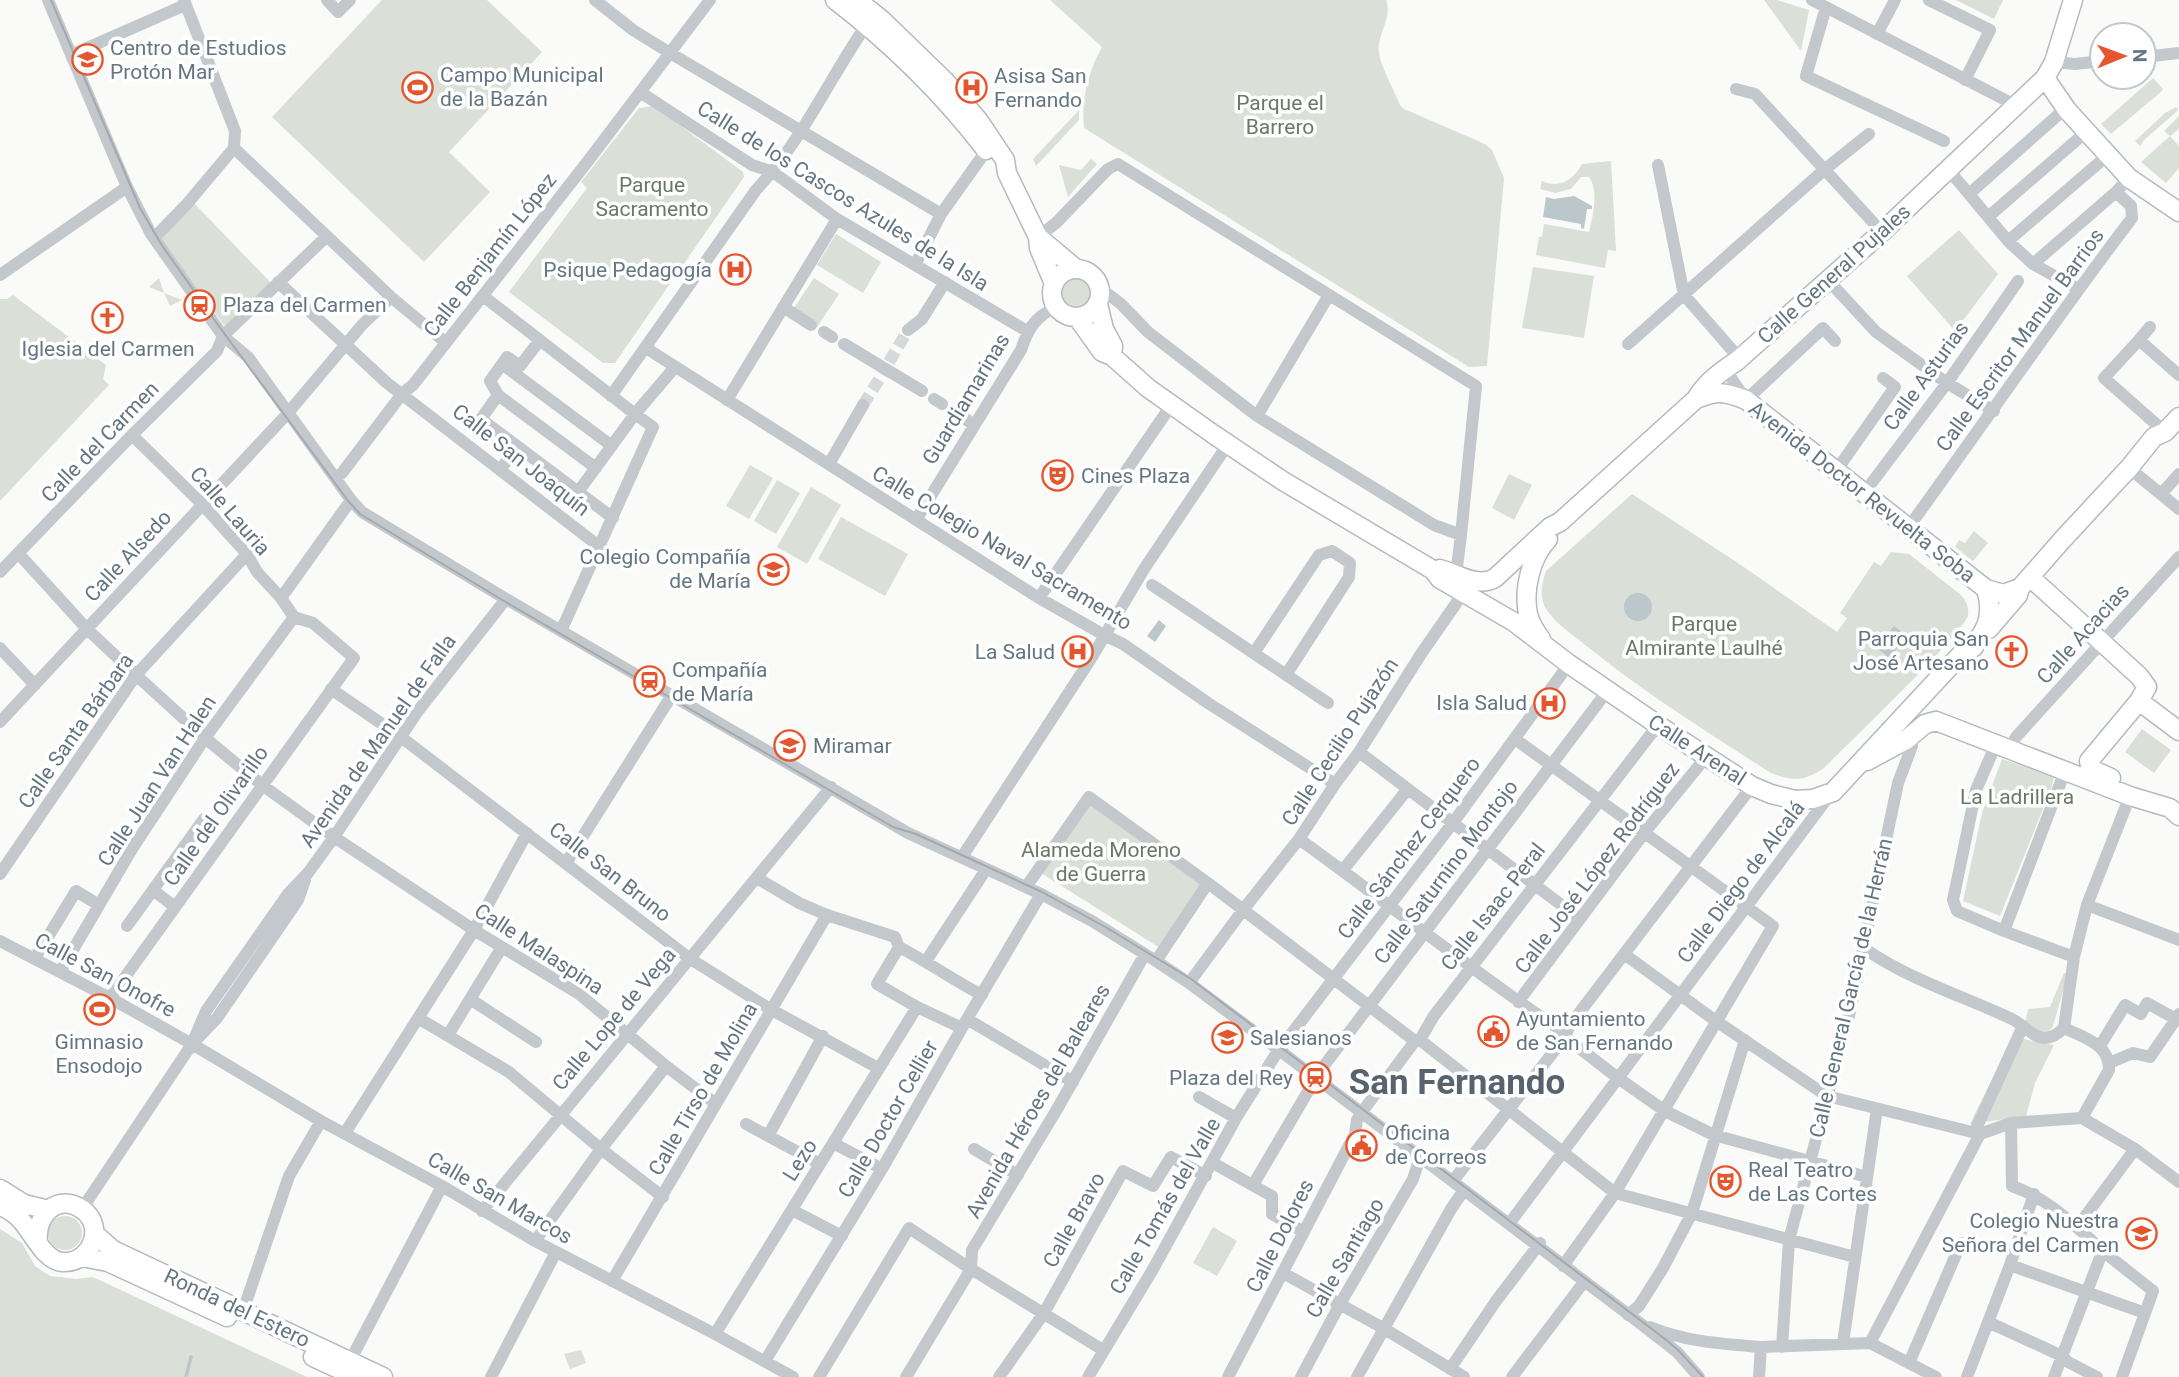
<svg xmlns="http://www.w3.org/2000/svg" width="2179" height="1377" viewBox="0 0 2179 1377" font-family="Roboto,sans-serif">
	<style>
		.green { fill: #dadfd7 }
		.water { fill: #bbc7cb }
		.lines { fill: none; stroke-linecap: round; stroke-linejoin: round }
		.stream { stroke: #bbc7cb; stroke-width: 3.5 }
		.street-tunnel { stroke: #d5d9db; stroke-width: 12; stroke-dasharray: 12 6; stroke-linecap: butt }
		.secondary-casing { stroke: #b3babf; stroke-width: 21 }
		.street { stroke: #c3c8cc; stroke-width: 12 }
		.secondary { stroke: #fff; stroke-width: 18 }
		.tram { stroke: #a2aab0; stroke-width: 2 }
		.labels { text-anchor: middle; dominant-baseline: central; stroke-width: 7; stroke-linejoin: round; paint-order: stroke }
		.poi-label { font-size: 21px; fill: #657683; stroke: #fff; text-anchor: start }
		.park-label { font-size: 21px; fill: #687a64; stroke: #fff }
		.street-label { font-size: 21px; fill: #657683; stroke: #fff }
		.town-label { font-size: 35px; font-weight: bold; fill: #57646e; stroke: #fff }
	</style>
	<rect width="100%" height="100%" fill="#fafaf8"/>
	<path class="green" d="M382 0H487L542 52 449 152 490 192 424 262 272 117Z
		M1050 0H1386C1393 19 1376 34 1379 54 1382 69 1394 90 1400 105L1404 109 1485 144 1492 150 1504 178 1487 366 1469 367 1084 128C1081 100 1088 72 1102 47Z
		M1764 0H1777L1809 10 1801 51Z
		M1956 0H2003L1994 19Z
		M2153 78 2163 89 2162 91 2111 134 2101 124Z
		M654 106 743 172 744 177 615 363H603L509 292 587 188 581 182 639 108Z
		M2176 107 2178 110 2174 114 2144 140 2140 146 2135 141 2165 113Z
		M1079 110V120L1036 166 1033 159Z
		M2179 116V129L2170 136 2179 146V168L2166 183 2141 162 2170 136 2164 131Z
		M1091 159 1097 164 1068 197 1059 165 1081 170Z
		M1611 161 1616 251 1608 250 1605 268 1536 255 1539 237H1542L1544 224 1589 232C1593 216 1599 191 1589 177H1581L1571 189 1555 193 1540 189 1542 181C1560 189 1573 180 1582 164Z
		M191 200 271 283 227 329 158 237Z
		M1959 230 1998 274 1955 331 1907 276Z
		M836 234 881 262 863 293 817 265Z
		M1533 267 1594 276 1584 338 1522 328Z
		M1058 292a18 18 0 1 1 36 0a18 18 0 1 1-36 0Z
		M159 278 164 293 182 300 170 306 164 293 149 287Z
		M814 278 839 294 817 327 792 311Z
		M13 295 106 365 103 379 109 385 0 501V299H7Z
		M750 465 773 478 749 519 726 506Z
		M1509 474 1532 485 1514 520 1492 508Z
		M777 480 800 493 776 534 754 521Z
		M811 487 841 505 807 564 777 547Z
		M1632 494 1738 563 1837 632 1847 618 1840 613 1874 562 1881 566 1891 552 1909 554 1961 595C1966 601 1969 606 1968 615 1966 631 1844 748 1824 768 1803 782 1793 781 1771 773 1707 732 1643 692 1584 644 1571 633 1553 622 1545 607 1539 595 1542 583 1546 571Z
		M841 517 908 554 885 596 818 559Z
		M1974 531 1988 543 1973 561 1955 547 1959 540 1965 543Z
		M2142 729 2171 750 2154 773 2125 752Z
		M2002 759 2054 777 2051 789 2000 916 1963 901 1982 813Z
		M1089 802 1204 884 1160 948 1041 873Z
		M2064 973 2068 974 2053 1026 2047 1034H2039L2025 1023 2028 1009 2050 1007Z
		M2013 1037 2054 1045 2035 1083 2026 1116 1970 1124Z
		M48 1233a17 17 0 1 1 34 0a17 17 0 1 1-34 0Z
		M1213 1227 1237 1241 1217 1276 1193 1263Z
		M0 1229 22 1243 35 1266 50 1276 77 1279 93 1277 307 1377H0Z
		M581 1350 586 1363 570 1369 564 1354Z"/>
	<path class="water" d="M1574 196 1592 206V209H1587L1584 229 1581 228V224L1543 217 1546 197 1554 199Z
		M1624 607a14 14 0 1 1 28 0a14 14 0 1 1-28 0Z
		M1159 620 1166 626 1155 642 1147 636Z
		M1894 626 1907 636 1889 658 1876 647Z"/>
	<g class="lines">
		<path class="stream" d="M186 1377 191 1357"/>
		<path class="street-tunnel" d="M889 362 908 330
			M863 405 883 373"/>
		<defs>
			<path id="secondary" d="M835 0C892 44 942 93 986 150
				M857 0 882 20 945 81 979 121 1005 160 1007 173 1038 237 1039 248 1054 284
				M2045 78 2067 110 2129 178 2179 212
				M1038 237 1075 268
				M1052 293a24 24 0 1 1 48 0a24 24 0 1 1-48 0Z
				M1098 304 1104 329 1113 346 1112 356
				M1077 317 1102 352 1112 356 1148 388 1213 434 1283 481 1433 570 1440 579 1514 622 1569 664 1658 725 1752 786 1771 794 1795 800 1813 799 1833 792 1965 650 1974 647
				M1696 399C1718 391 1723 391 1746 400L1986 589 2003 594 2020 588 2063 539 2129 468 2154 437 2165 432 2179 417
				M1440 569C1458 574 1478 588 1495 578L1550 527 1560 522 1696 399C1705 383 1721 371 1737 361L1882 232 2045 78 2054 62 2073 0
				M2031 578 2139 676 2147 687 2139 701 2089 761 2091 769 2111 778
				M1989 629 2018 595 2020 588
				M1541 639C1535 631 1530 623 1528 614 1523 589 1531 557 1548 539
				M1966 655C1985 632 1995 619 1986 589
				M2139 701 2179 731
				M1936 721 2130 796 2170 808 2179 816
				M1867 761 1906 740 1925 724 1936 721
				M0 1189 24 1204 49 1210
				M0 1205C6 1209 13 1212 18 1217 32 1230 43 1260 62 1262 91 1264 106 1227 83 1210 58 1192 35 1215 38 1241
				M95 1234 113 1250 383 1377
				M82 1257 108 1262 227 1317
				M313 1357 356 1377"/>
		</defs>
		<use href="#secondary" class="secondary-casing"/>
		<path class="street" d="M48 0 127 187 151 234 223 336 248 357 351 500 362 512 506 599 908 833 1041 894 1092 921 1156 961 1189 983 1279 1050 1641 1324 1677 1352 1699 1377
			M184 0 235 131 234 148 391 297 445 342
			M327 0 338 12 350 0
			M595 0 633 30 670 53 941 214
			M1812 0 2017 106
			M1929 0 1990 30 1965 80
			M1826 7 1806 76 1944 141
			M1877 34 1895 0
			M71 55 185 5
			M2144 57 2179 53
			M2054 62 2075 64 2102 61
			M1736 89 1755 94 1882 232
			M640 92 752 165 773 172 837 219 1027 331
			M1658 165 1684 295 1740 359
			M1948 169 2008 241 2033 264 2078 289
			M1969 194 2058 115 2067 110
			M1988 217 2086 132
			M1038 237 1056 223 1108 169 1118 164 1476 386 1461 535 1456 575
			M154 238 186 205 234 148
			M2008 241 2108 155
			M2033 264 2116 192
			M915 265 941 214 986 151
			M0 275 127 187
			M1828 280 1876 332 1947 383 1994 411
			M278 282 387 383 600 547
			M1100 288 1121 304 1148 332 1257 416 1434 525 1461 535
			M483 296 635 414 675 367
			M783 307 811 325
			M908 330 922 319 945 282
			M824 332 832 337
			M540 340 520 366 507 357 490 381 498 395 481 419 613 518
			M2139 340 2150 327
			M844 344 922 391
			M1628 344 1824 170 1869 134
			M646 348 1039 598 1104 635 1123 644 1208 703 1335 784
			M1736 362 1729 372C1731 382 1741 390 1746 400L1823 328 1835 341
			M502 364 612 446
			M498 395 596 468
			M611 396 756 190C802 141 829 79 867 24
			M934 399 942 404
			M727 400 837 219
			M954 411 974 425
			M1257 416 1329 295
			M2165 432 2104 378 2139 340 2179 375
			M132 435 202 504 247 554 257 572 281 598 294 617
			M829 464 863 405
			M2129 468 2179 509
			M501 469 516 447
			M1836 471 1895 387 1883 378
			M336 478 342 473 402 394 413 385 588 161 710 0
			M1864 493 1947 383 2018 281
			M2162 493 2179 474
			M916 520 1021 350C1028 329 1035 316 1057 307
			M1908 528C1983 425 2055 319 2132 218L2131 206 2116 192 2129 178
			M18 553 87 629 136 675 205 738 262 785 334 837 474 930 579 994 666 1066 716 1104
			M0 572 132 435 217 351 223 336 327 236
			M1152 585 1328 703
			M281 598 351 500
			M1039 598 1172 404
			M561 631 653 427 635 414 578 492
			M0 648 35 685
			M1254 653 1319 555 1332 551 1350 563 1349 577 1286 675
			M331 689 401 737 689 958 770 1009 878 1068
			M0 722 288 413 362 325 391 297
			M1515 739 1773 926 1615 1193 1563 1266
			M1996 744 1976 790 1953 900 1957 911 2004 931 2074 957
			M2009 749 2016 737 2179 557
			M1359 752 1580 919
			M1299 839C1387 902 1470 970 1559 1029L1565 1037 1618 1078 1665 1111 1714 1135 1867 1177
			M962 857 1092 657 1144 569 1228 444
			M566 863 672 695
			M1343 870 1407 790
			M0 874 136 675 247 554
			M757 878 799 903 827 915 895 937 899 947
			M1026 887 1089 797 1208 883 1415 1041
			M153 890 175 907
			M2087 905 2179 940
			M127 926 204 819
			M2004 931 2065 771
			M0 941 110 998 192 1044 321 1121 442 1186 535 1241 715 1334 793 1377
			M1865 949C1910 980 1963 996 2012 1019 2022 1024 2034 1038 2045 1038 2053 1038 2059 1033 2064 1028
			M1624 954 1716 1021 1827 1096 1980 1134
			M35 958 76 891 99 905
			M926 961 985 871V868
			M1156 961 1208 883
			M60 972 132 849 205 738 294 617
			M1189 983 1243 910 1299 839 1335 784 1359 752 1421 654 1464 592
			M110 998 354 658 313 623 294 617
			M470 999 536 1042
			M1518 1002 1645 832 1706 757
			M418 1018 509 1072 601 1149 663 1197
			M967 1019 1073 1082
			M962 1028 917 1007 877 984 899 947C928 962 953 980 982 995
			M448 1035 502 947
			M1420 1040 1615 1193 1855 1257
			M192 1044 206 1011 288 894 308 873 334 837 418 711 506 599
			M2100 1046 2125 1005 2141 1014 2147 1003 2176 1019 2179 1014
			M2109 1063 2133 1053 2150 1057 2176 1019
			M1199 1097 1236 1118
			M2082 1118 2109 1070C2110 1044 2083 1037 2064 1028L2074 957 2087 905 2130 796
			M2082 1118 2135 1149 2179 1182
			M2011 1123 2012 1186C2049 1199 2072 1223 2101 1249 2118 1264 2136 1277 2153 1291L2122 1377
			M746 1124 820 1164
			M345 1133 474 930 527 833
			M1974 1133 2023 1026
			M1980 1134 2011 1123 2082 1118
			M768 1136 823 1036
			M833 1143 882 1169
			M974 1149 1018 1175
			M1213 1163 1272 1196V1214L1304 1232
			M1453 1181 1565 1037 1570 1025 1752 786
			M1253 1185 1320 1071 1608 690
			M82 1209 192 1044 217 1018 298 900 305 880
			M792 1210 842 1236
			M482 1211 831 787
			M1509 1224 1832 792
			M2078 1226 2135 1149
			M535 1241 601 1149 666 1066
			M2010 1265 2145 1313
			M1283 1273 1383 1328 1464 1377
			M612 1281 827 915
			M243 1311 289 1176 321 1121
			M1628 1315 1639 1306 1663 1268 1692 1213 1745 1040
			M1988 1322 2062 1356 2068 1362 2097 1377
			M1650 1327C1686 1342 1723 1344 1761 1347L1759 1377
			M715 1334 917 1007
			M1843 1343 1877 1109
			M1870 1343 1980 1134
			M1761 1347 1870 1343 1936 1377
			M1782 1347 1789 1240 1849 1016 1898 783 1912 746 1910 736
			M350 1361 442 1186
			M765 1361 882 1169 967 1019 1041 894
			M1909 1363 1961 1243
			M1450 1369 1496 1301 1540 1243
			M491 1377 556 1252
			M819 1377 909 1228 971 1269 1103 1350
			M906 1377 971 1269 972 1250 1056 1111 1145 954
			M999 1377 1044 1313 1123 1171 1153 1186 1171 1157 1206 1176
			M1088 1377 1152 1271 1236 1118 1276 1054 1452 824 1569 664
			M1228 1377 1355 1134 1357 1120 1362 1112 1415 1041 1420 1040 1433 1017 1658 725
			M1301 1377 1340 1304 1413 1179 1420 1157
			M1357 1377 1451 1209 1464 1190
			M1512 1377 1584 1282
			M1967 1377 2010 1265 2034 1194
			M2054 1377 2103 1250"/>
		<use href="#secondary" class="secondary"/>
		<path class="tram" d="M51 0 140 208 161 244 218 325 349 502 360 514 504 601 893 827 916 834 1042 892 1107 928 1191 979 1665 1339 1678 1350 1703 1377"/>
	</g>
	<defs>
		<symbol id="university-ring" viewBox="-11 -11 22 22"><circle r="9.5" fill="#fff" stroke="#e4572e" stroke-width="1.5"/><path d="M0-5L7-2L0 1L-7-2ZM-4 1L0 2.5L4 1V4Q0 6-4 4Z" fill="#e4572e"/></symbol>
		<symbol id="stadium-ring" viewBox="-11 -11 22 22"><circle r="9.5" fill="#fff" stroke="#e4572e" stroke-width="1.5"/><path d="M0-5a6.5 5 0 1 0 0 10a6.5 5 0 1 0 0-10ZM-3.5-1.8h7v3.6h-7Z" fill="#e4572e"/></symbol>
		<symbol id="hospital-ring" viewBox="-11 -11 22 22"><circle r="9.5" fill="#fff" stroke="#e4572e" stroke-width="1.5"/><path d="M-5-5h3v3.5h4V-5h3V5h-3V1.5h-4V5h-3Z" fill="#e4572e"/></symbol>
		<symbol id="station-ring" viewBox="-11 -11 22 22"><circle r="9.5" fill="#fff" stroke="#e4572e" stroke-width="1.5"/><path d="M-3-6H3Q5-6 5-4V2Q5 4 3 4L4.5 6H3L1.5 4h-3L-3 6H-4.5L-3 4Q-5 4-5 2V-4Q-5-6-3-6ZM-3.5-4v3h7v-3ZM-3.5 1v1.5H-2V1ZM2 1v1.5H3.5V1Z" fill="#e4572e"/></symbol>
		<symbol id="church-ring" viewBox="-11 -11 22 22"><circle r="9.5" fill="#fff" stroke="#e4572e" stroke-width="1.5"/><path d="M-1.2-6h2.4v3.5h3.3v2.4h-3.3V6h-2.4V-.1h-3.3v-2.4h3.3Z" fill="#e4572e"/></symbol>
		<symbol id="theatre-ring" viewBox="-11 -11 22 22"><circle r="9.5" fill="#fff" stroke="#e4572e" stroke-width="1.5"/><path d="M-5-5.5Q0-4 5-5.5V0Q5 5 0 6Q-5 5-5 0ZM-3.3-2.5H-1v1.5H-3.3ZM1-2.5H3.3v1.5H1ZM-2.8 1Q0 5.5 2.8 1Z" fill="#e4572e"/></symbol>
		<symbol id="school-ring" viewBox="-11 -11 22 22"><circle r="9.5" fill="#fff" stroke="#e4572e" stroke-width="1.5"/><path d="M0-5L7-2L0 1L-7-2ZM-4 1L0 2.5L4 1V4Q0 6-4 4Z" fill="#e4572e"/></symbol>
		<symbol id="civic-ring" viewBox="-11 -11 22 22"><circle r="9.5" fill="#fff" stroke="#e4572e" stroke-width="1.5"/><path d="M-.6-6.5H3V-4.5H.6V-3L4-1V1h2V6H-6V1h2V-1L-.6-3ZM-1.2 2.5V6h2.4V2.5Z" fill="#e4572e"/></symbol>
	</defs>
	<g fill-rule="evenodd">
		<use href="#university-ring" x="70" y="42" width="35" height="35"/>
		<use href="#stadium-ring" x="400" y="70" width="35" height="35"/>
		<use href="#hospital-ring" x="954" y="70" width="35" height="35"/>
		<use href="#hospital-ring" x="718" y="252" width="35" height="35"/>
		<use href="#station-ring" x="182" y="288" width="35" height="35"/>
		<use href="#church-ring" x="90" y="300" width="35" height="35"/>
		<use href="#theatre-ring" x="1040" y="458" width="35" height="35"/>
		<use href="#school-ring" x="756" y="552" width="35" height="35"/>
		<use href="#church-ring" x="1994" y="634" width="35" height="35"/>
		<use href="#hospital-ring" x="1060" y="634" width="35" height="35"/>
		<use href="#station-ring" x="632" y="664" width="35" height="35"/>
		<use href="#hospital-ring" x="1532" y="686" width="35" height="35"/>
		<use href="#school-ring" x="772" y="728" width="35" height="35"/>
		<use href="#stadium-ring" x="82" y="992" width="35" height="35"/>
		<use href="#civic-ring" x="1476" y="1014" width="35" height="35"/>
		<use href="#school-ring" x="1210" y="1020" width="35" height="35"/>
		<use href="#station-ring" x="1298" y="1060" width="35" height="35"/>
		<use href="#civic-ring" x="1344" y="1128" width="35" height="35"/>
		<use href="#theatre-ring" x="1708" y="1164" width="35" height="35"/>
		<use href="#school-ring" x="2124" y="1216" width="35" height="35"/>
	</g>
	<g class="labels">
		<g class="poi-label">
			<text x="110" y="48">Centro de Estudios<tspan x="110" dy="24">Protón Mar</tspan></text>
			<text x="440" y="75">Campo Municipal<tspan x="440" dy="24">de la Bazán</tspan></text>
			<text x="994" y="76">Asisa San<tspan x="994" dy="24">Fernando</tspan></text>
			<text x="712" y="270" text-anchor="end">Psique Pedagogía</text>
			<text x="223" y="305">Plaza del Carmen</text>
			<text x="108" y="349" text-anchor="middle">Iglesia del Carmen</text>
			<text x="1081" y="476">Cines Plaza</text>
			<text x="751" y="557" text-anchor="end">Colegio Compañía<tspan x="751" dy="24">de María</tspan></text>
			<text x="1989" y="639" text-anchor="end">Parroquia San<tspan x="1989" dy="24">José Artesano</tspan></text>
			<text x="1055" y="652" text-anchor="end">La Salud</text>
			<text x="672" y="670">Compañía<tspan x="672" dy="24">de María</tspan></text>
			<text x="1527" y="703" text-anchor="end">Isla Salud</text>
			<text x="813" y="746">Miramar</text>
			<text x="1516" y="1019">Ayuntamiento<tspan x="1516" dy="24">de San Fernando</tspan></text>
			<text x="1250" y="1038">Salesianos</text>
			<text x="99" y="1042" text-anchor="middle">Gimnasio<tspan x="99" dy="24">Ensodojo</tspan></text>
			<text x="1293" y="1078" text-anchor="end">Plaza del Rey</text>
			<text x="1385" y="1133">Oficina<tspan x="1385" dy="24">de Correos</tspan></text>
			<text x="1748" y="1170">Real Teatro<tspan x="1748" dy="24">de Las Cortes</tspan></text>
			<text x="2119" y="1221" text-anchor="end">Colegio Nuestra<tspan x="2119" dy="24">Señora del Carmen</tspan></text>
		</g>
		<g class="park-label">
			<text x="1280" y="103">Parque el<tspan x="1280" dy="24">Barrero</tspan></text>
			<text x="652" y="185">Parque<tspan x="652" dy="24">Sacramento</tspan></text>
			<text x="1704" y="624">Parque<tspan x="1704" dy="24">Almirante Laulhé</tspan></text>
			<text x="2017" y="797">La Ladrillera</text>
			<text x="1101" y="850">Alameda Moreno<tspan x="1101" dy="24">de Guerra</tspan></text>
		</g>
		<g class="street-label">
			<text transform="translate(843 196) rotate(32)">Calle de los Cascos Azules de la Isla</text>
			<text transform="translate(490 255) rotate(-52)">Calle Benjamín López</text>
			<text transform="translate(1834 274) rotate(-42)">Calle General Pujales</text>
			<text transform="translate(2020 340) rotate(-54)">Calle Escritor Manuel Barrios</text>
			<text transform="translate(1926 376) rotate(-54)">Calle Asturias</text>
			<text transform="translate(966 399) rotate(-59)">Guardiamarinas</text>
			<text transform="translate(100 442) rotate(-46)">Calle del Carmen</text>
			<text transform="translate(521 460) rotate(38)">Calle San Joaquín</text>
			<text transform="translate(1862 492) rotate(38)">Avenida Doctor Revuelta Soba</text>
			<text transform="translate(230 511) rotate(49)">Calle Lauria</text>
			<text transform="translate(1002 548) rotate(31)">Calle Colegio Naval Sacramento</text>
			<text transform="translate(128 556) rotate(-47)">Calle Alsedo</text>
			<text transform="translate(2083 634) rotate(-48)">Calle Acacias</text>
			<text transform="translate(76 731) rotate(-55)">Calle Santa Bárbara</text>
			<text transform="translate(378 741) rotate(-55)">Avenida de Manuel de Falla</text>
			<text transform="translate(1340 742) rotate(-57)">Calle Cecilio Pujazón</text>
			<text transform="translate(1697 750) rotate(33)">Calle Arenal</text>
			<text transform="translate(157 781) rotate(-57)">Calle Juan Van Halen</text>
			<text transform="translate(216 816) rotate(-55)">Calle del Olivarillo</text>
			<text transform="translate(1409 848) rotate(-53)">Calle Sánchez Cerquero</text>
			<text transform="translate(1597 868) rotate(-53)">Calle José López Rodríguez</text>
			<text transform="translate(610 872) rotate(38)">Calle San Bruno</text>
			<text transform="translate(1446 872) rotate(-53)">Calle Saturnino Montojo</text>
			<text transform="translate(1741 882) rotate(-53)">Calle Diego de Alcalá</text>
			<text transform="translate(1493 907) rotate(-52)">Calle Isaac Peral</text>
			<text transform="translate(539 949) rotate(33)">Calle Malaspina</text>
			<text transform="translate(105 975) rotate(28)">Calle San Onofre</text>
			<text transform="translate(1851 988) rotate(-77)">Calle General García de la Herrán</text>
			<text transform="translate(614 1019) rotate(-50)">Calle Lope de Vega</text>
			<text transform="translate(703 1089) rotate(-60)">Calle Tirso de Molina</text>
			<text transform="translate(1038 1101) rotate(-60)">Avenida Héroes del Baleares</text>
			<text transform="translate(888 1119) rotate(-60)">Calle Doctor Cellier</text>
			<text transform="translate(800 1160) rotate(-58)">Lezo</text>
			<text transform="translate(500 1198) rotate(30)">Calle San Marcos</text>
			<text transform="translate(1165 1206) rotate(-60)">Calle Tomás del Valle</text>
			<text transform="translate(1074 1220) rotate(-61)">Calle Bravo</text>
			<text transform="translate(1280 1236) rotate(-63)">Calle Dolores</text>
			<text transform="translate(1345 1258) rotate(-60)">Calle Santiago</text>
			<text transform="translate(237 1308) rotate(25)">Ronda del Estero</text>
		</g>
		<g class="town-label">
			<text x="1457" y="1082">San Fernando</text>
		</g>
	</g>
	<g transform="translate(2123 56) rotate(89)"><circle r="33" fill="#ffffff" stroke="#c1c8cd" stroke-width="2"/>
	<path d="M0-5L12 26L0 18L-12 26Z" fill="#e4572e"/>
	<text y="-10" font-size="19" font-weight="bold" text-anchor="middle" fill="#657683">N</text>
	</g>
</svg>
